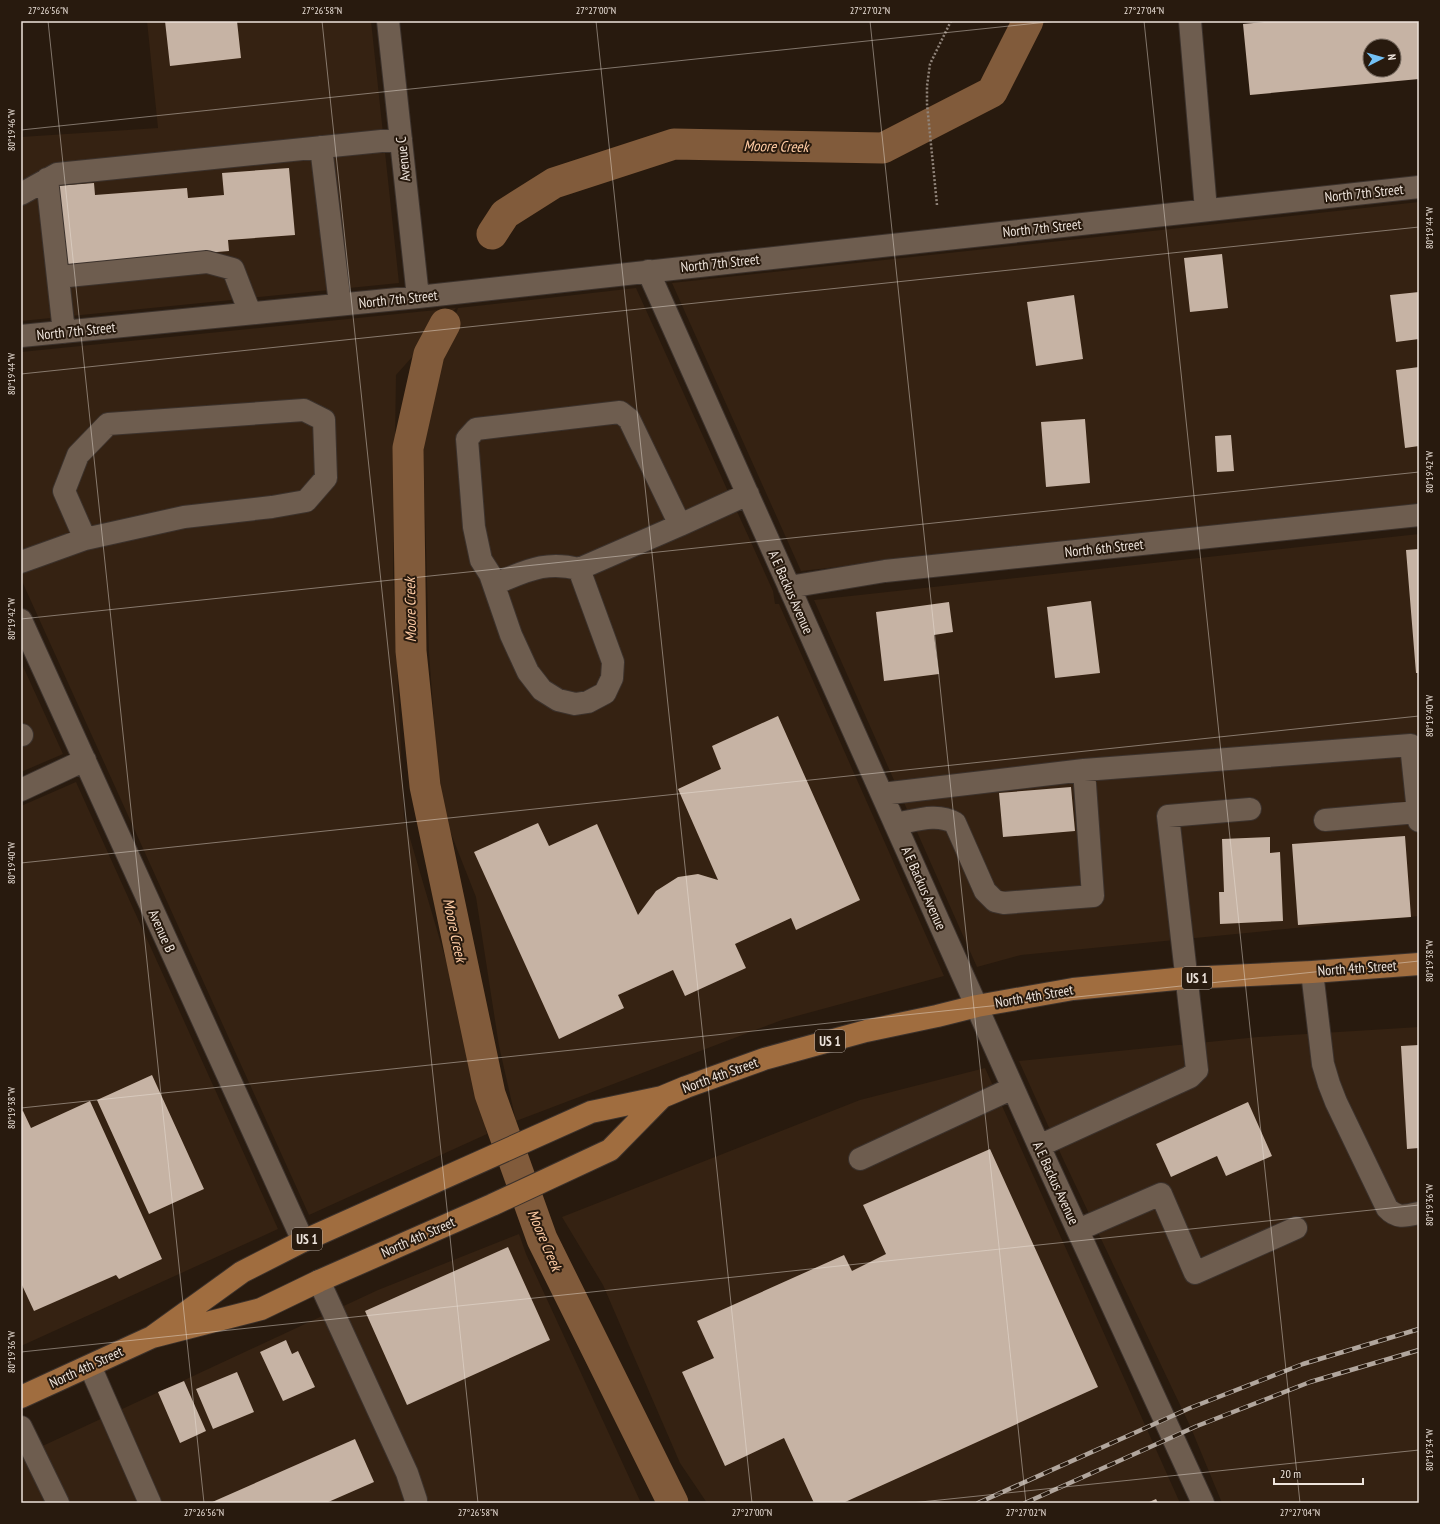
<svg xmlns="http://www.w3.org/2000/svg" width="1440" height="1524" viewBox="0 0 1440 1524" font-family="'PT Sans Narrow',sans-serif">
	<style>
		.built { fill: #352212 }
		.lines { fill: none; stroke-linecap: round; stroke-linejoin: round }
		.canal { stroke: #815b3b; stroke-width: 31 }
		.building { fill: #c6b3a4; fill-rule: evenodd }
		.minor-casing { stroke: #3c322c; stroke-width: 24 }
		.major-casing { stroke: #3c322c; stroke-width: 24 }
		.path { stroke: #90847a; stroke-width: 2.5; stroke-dasharray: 2 2; stroke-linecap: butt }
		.minor { stroke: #6e5d4f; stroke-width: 22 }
		.major { stroke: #a06d3f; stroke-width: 22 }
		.rail-casing { stroke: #b1a69d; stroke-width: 4.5 }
		.rail { stroke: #281a0e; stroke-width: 3; stroke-dasharray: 9; stroke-linecap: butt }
		.ticks { fill: none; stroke: #eee4dc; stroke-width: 1; stroke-opacity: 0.45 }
		.labels { text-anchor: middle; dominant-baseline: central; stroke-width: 4; stroke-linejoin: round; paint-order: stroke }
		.shield { fill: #281a0e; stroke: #b3a79e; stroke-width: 1 }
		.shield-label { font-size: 13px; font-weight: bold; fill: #eee4dc }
		.street-label { font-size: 14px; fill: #eee4dc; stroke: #281a0e }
		.water-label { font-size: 15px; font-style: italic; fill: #ffcca4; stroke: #281a0e }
		.neatline { fill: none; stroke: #eee4dc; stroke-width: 1.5 }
		.ticks-label { font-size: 10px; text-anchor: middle; fill: #eee4dc }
	</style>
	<rect width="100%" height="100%" fill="#281a0e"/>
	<path class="built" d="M147 21H371L399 283 21 321V137L158 128Z
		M1419 202V503L801 571 672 283Z
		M636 288 773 591 775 604H779L944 976 782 1020 516 1121 499 1046 476 897 446 821 437 760 429 653 422 406 458 308Z
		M456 308 396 375 393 575 404 818 459 1005 487 1134 309 1215 21 579V352Z
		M1419 534V916L1021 955 977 967 814 600Z
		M21 662 63 754 21 772Z
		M76 782 278 1229 21 1346V806Z
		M1419 1027V1503H1222L1191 1428 1064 1161 1019 1061 1258 1037Z
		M985 1068 1180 1503H707L680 1463 603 1285 562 1217 860 1100Z
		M519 1234 526 1254 641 1503H21V1456L378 1290Z"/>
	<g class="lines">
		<path class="canal" d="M492 234 505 214 554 183 674 144 883 148 992 92 1028 21
			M445 324 429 354 408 448 411 651 425 786 490 1094 542 1239 673 1503"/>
	</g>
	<path class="building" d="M165 21H237L241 58 170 66Z
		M1276 21H1419V79L1250 95 1243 24ZM1370 46H1394V70H1370Z
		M289 168 295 235 228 240 229 251 63 265 57 186 94 183 95 195 187 188 188 198 224 195 222 173Z
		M1222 254 1228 308 1190 312 1184 258Z
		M1419 292V339L1396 342 1390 295Z
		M1074 295 1083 359 1036 366 1027 302Z
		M1419 367V446L1405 448 1396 370Z
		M1085 419 1090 483 1046 487 1041 422Z
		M1231 435 1234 471 1217 472 1215 436Z
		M1419 549V673H1416L1406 550Z
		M1091 601 1100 673 1055 678 1047 607Z
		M949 602 953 632 934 635 939 674 884 681 876 612Z
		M778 716 860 900 796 930 791 918 735 944 746 968 685 996 673 970 618 995 624 1008 559 1039 474 852 538 823 549 846 597 824 638 915 656 891 678 877 698 874 718 880 678 789 721 769 712 746Z
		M1071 787 1075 831 1003 837 999 793Z
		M1405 836 1411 917 1298 925 1292 844Z
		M1270 837V853L1280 852 1283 921 1220 924 1219 892H1224L1222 839Z
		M1419 1045V1148L1407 1149 1401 1046Z
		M152 1075 204 1189 149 1214 97 1100Z
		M90 1101 162 1259 119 1279 116 1275 34 1311 21 1283V1112L23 1111 31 1128Z
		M1248 1102 1272 1156 1226 1176 1217 1156 1171 1177 1156 1144Z
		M990 1149 1098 1387 843 1503H814L784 1438 725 1466 682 1372 714 1358 697 1321 844 1255 852 1271 886 1254 863 1205Z
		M508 1247 550 1340 407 1405 365 1311Z
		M286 1340 292 1354 298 1351 315 1387 283 1401 260 1352Z
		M237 1372 254 1412 213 1429 196 1389Z
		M184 1381 206 1431 180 1443 158 1392Z
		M355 1439 374 1482 326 1503H210Z
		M1156 1499 1158 1503H1147Z"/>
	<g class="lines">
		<defs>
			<path id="minor" d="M388 21 418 297
				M1190 21 1206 210
				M321 147 340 304
				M47 179 64 332
				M21 194 57 174 401 139
				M648 271 1039 1146 1203 1503
				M58 277 207 262 233 269 250 313
				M21 336 418 297 1419 187
				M21 562 85 539 184 517 272 507 306 501 326 478 324 420 304 410 108 424 78 455 64 491 85 539
				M579 569 680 525
				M494 584C525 572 544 560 579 569L613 662 612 678 605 693 588 702 575 704 558 700 542 690 528 672 511 635 490 574 481 560 474 527 467 439 476 429 620 412 629 419 680 525 748 494
				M789 587 885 571 1419 515
				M21 620 303 1241
				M21 735H22
				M21 790 85 760
				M882 794 1084 770 1411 745 1419 821
				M1325 820 1418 812
				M895 824C914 821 937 812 955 823L985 891 995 901 1004 903 1093 896 1084 770
				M1312 972 1323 1064 1329 1084 1336 1102 1387 1208C1397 1219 1406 1216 1419 1213
				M1039 1146 1190 1077 1197 1070 1168 816 1250 809
				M860 1159 1013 1088
				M1078 1230 1161 1194 1195 1273 1296 1228
				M319 1281 407 1473 416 1500 415 1503
				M90 1366 150 1503
				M21 1427 58 1503"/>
			<path id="major" d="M152 1337 242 1272 303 1241 591 1112 662 1097 686 1087 764 1059 866 1031 937 1016 977 1006 1073 989 1186 978 1312 972 1419 964
				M21 1397 152 1337 261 1309 319 1281 492 1205 610 1150 662 1097"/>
		</defs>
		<use href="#minor" class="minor-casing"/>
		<use href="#major" class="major-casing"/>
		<path class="path" d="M937 205 927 104V86L930 64 951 21"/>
		<use href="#minor" class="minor"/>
		<use href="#major" class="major"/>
		<defs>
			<path id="rail" d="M978 1503 1190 1408 1303 1364 1419 1329
				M1025 1503 1197 1426 1310 1382 1419 1350"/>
		</defs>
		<use href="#rail" class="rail-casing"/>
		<use href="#rail" class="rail"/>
	</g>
	<path class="ticks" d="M48 21 204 1503M322 21 478 1503M596 21 752 1503M870 21 1026 1503M1144 21 1300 1503M1418 21 1419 31M21 130 1057 21M21 374 1419 227M21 619 1419 472M21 863 1419 716M21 1108 1419 961M21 1352 1419 1205M911 1503 1419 1450"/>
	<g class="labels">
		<g class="shield">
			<rect x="1182" y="967" width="30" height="22" rx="3"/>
			<rect x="815" y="1030" width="30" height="22" rx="3"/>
			<rect x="292" y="1228" width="30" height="22" rx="3"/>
		</g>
		<g class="shield-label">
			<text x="1197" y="978">US 1</text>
			<text x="830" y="1041">US 1</text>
			<text x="307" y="1239">US 1</text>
		</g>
		<g class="street-label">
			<text transform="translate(403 159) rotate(-96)">Avenue C</text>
			<text transform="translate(1364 193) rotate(-6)">North 7th Street</text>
			<text transform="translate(1042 228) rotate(-6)">North 7th Street</text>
			<text transform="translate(720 263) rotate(-6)">North 7th Street</text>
			<text transform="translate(398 299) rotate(-6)">North 7th Street</text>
			<text transform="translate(76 331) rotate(-6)">North 7th Street</text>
			<text transform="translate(1104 548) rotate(-6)">North 6th Street</text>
			<text transform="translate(791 592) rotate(66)">A E Backus Avenue</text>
			<text transform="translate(924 888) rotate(66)">A E Backus Avenue</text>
			<text transform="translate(162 931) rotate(66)">Avenue B</text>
			<text transform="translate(1357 968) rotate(-4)">North 4th Street</text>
			<text transform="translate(1034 996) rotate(-10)">North 4th Street</text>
			<text transform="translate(720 1075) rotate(-20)">North 4th Street</text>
			<text transform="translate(1056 1183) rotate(65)">A E Backus Avenue</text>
			<text transform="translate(418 1237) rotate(-24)">North 4th Street</text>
			<text transform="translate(86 1367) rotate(-25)">North 4th Street</text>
		</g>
		<g class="water-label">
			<text transform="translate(776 146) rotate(1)">Moore Creek</text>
			<text transform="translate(410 610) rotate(-91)">Moore Creek</text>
			<text transform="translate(455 930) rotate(78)">Moore Creek</text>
			<text transform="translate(545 1240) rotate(67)">Moore Creek</text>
		</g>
	</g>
	<rect width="1440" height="1524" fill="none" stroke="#281a0e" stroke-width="44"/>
	<g transform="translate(1382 58) rotate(84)"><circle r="19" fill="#281a0e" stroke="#776b60"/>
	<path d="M0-3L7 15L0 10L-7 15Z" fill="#73c1f5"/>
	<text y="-6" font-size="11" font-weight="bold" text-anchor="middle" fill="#eee4dc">N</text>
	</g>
	<path d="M1274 1478v6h89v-6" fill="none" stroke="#eee4dc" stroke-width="2"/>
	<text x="1280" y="1478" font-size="12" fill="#eee4dc" stroke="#281a0e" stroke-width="3" paint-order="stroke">20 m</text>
	<rect x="22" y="22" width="1396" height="1480" class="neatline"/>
	<g class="ticks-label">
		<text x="48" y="14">27°26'56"N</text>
		<text x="322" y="14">27°26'58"N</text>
		<text x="596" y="14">27°27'00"N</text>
		<text x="870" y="14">27°27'02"N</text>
		<text x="1144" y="14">27°27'04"N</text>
		<text transform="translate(11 130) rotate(-90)" y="4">80°19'46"W</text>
		<text transform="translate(1429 228) rotate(-90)" y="4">80°19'44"W</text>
		<text transform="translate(11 374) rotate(-90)" y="4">80°19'44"W</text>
		<text transform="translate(1429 472) rotate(-90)" y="4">80°19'42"W</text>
		<text transform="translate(11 619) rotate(-90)" y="4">80°19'42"W</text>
		<text transform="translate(1429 716) rotate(-90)" y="4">80°19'40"W</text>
		<text transform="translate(11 863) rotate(-90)" y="4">80°19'40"W</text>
		<text transform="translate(1429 961) rotate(-90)" y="4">80°19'38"W</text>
		<text transform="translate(11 1108) rotate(-90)" y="4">80°19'38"W</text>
		<text transform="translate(1429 1205) rotate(-90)" y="4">80°19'36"W</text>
		<text transform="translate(11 1352) rotate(-90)" y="4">80°19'36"W</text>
		<text transform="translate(1429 1450) rotate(-90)" y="4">80°19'34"W</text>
		<text x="204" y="1516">27°26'56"N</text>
		<text x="478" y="1516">27°26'58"N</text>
		<text x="752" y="1516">27°27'00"N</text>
		<text x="1026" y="1516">27°27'02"N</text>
		<text x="1300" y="1516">27°27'04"N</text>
	</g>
</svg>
